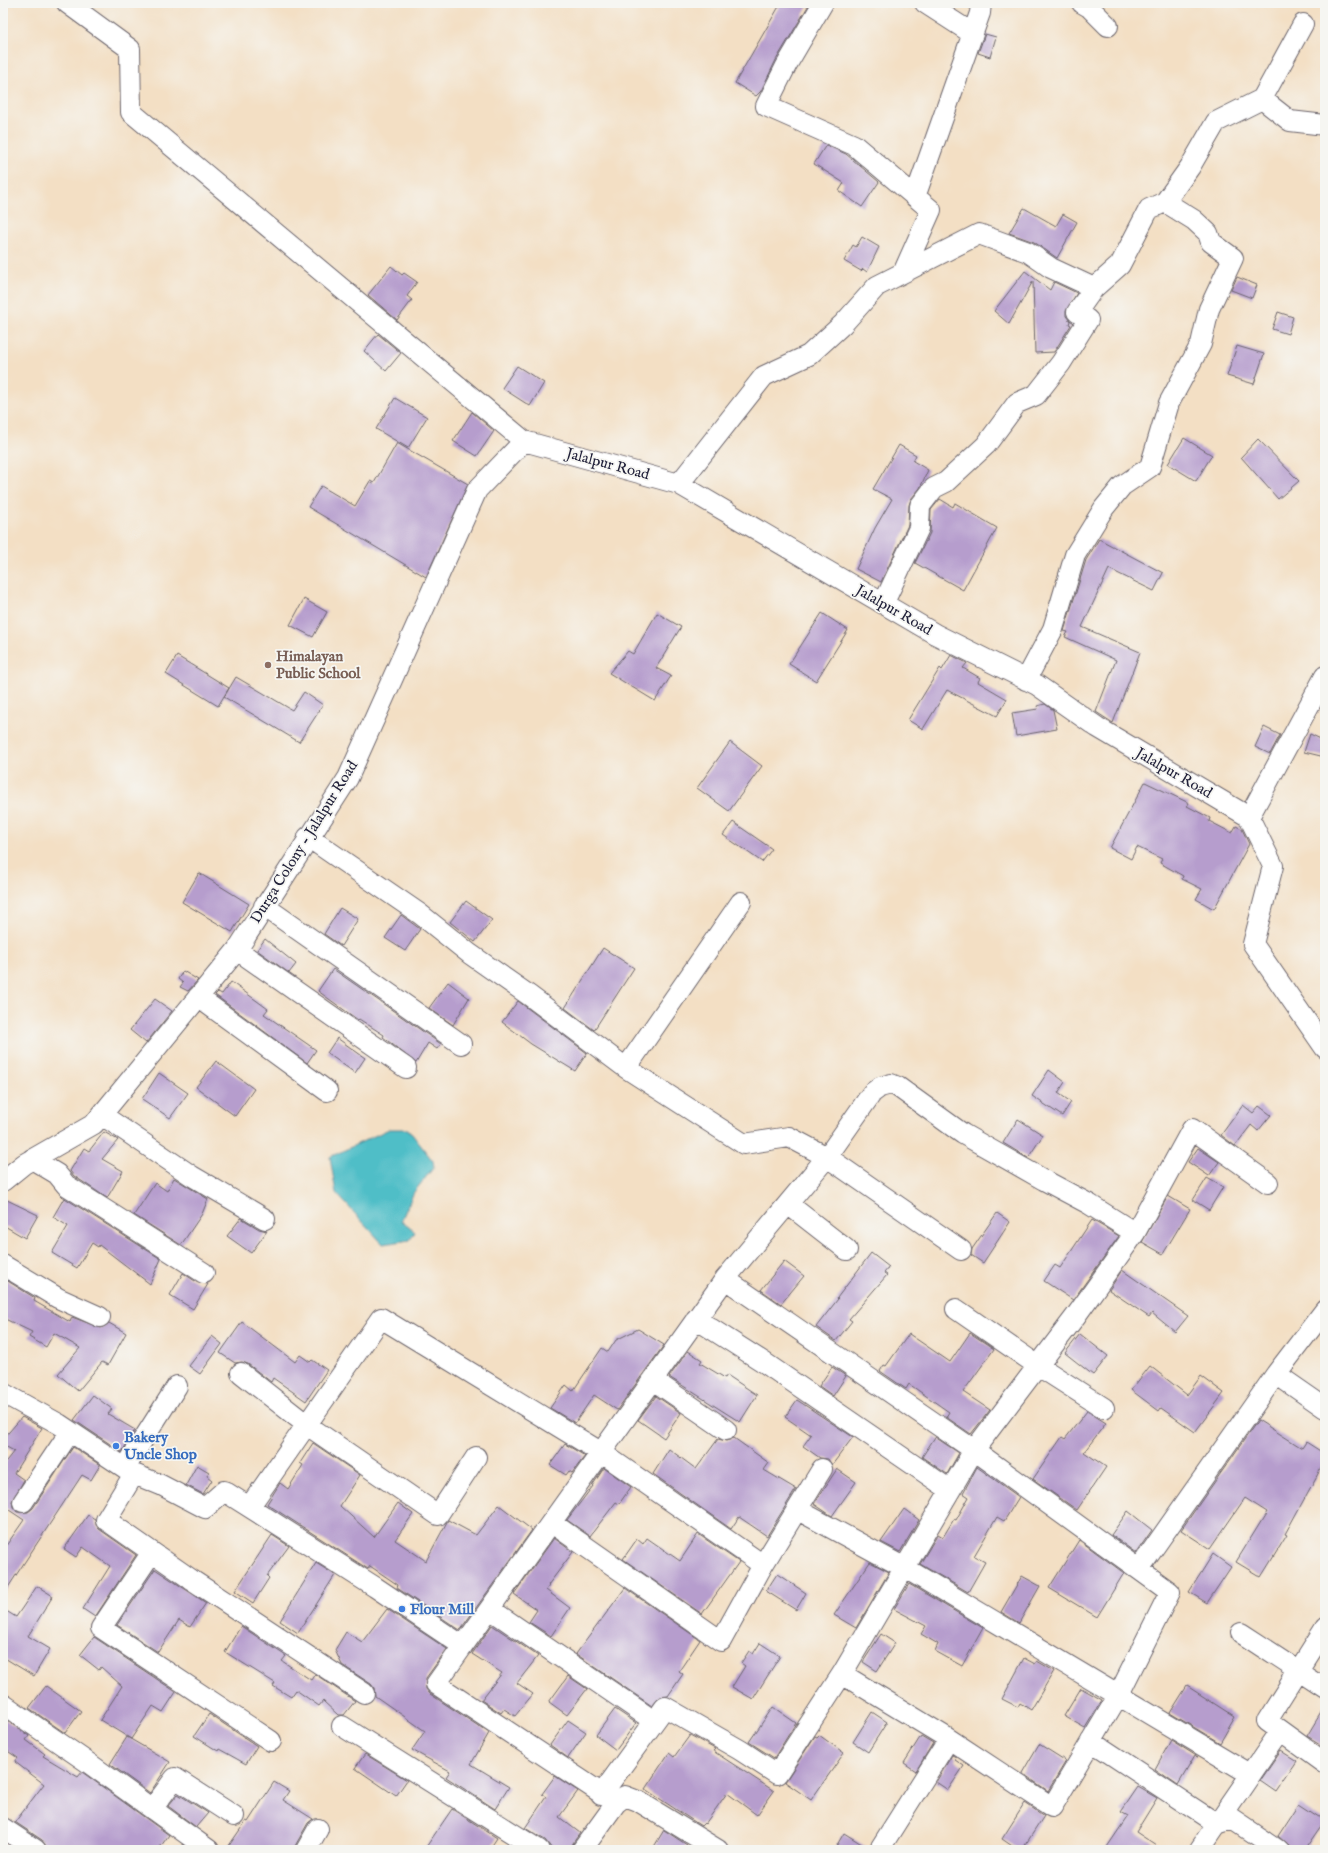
<svg xmlns="http://www.w3.org/2000/svg" width="1328" height="1853" viewBox="0 0 1328 1853" font-family="'IM FELL English',serif">
	<style>
		.water { fill: #50bec7; stroke: #397081 }
		.building { fill: #b69dcd }
		.lines { fill: none; stroke-linecap: round; stroke-linejoin: round }
		.minor-casing { stroke: #6b646b; stroke-width: 22 }
		.minor { stroke: #fff; stroke-width: 20 }
		.education-dot { fill: #8d6e63; stroke: #f6f6f2; stroke-width: 1.5 }
		.shop-dot { fill: #3f7fe0; stroke: #f6f6f2; stroke-width: 1.5 }
		.labels { text-anchor: middle; dominant-baseline: central; stroke-width: 3.5; stroke-linejoin: round; paint-order: stroke }
		.street-label { font-size: 15px; fill: #22223b; stroke: #f6f6f2 }
		.education-label { font-size: 15px; font-weight: bold; fill: #785e54; stroke: #f6f6f2; text-anchor: start }
		.shop-label { font-size: 15px; font-weight: bold; fill: #366cbe; stroke: #f6f6f2; text-anchor: start }
	</style>
	<rect width="100%" height="100%" fill="#f6f6f2"/>
	<filter id="ink" filterUnits="userSpaceOnUse"><feTurbulence type="fractalNoise" baseFrequency=".025" numOctaves="2"/><feDisplacementMap in="SourceGraphic" scale="8" xChannelSelector="R" yChannelSelector="G"/><feConvolveMatrix kernelMatrix="1 2 1 2 8 2 1 2 1" color-interpolation-filters="sRGB"/></filter>
	<filter id="wash" filterUnits="userSpaceOnUse"><feTurbulence type="fractalNoise" baseFrequency=".012" numOctaves="4" result="noise"/><feDisplacementMap in="SourceGraphic" scale="16" xChannelSelector="R" yChannelSelector="G"/><feGaussianBlur stdDeviation="0.9" result="paint"/><feColorMatrix in="noise" values="0 0 0 0 0 0 0 0 0 0 0 0 0 0 0 0 0 1.4 0 .05"/><feComposite in="paint" operator="in"/></filter>
	<g filter="url(#wash)">
		<rect width="100%" height="100%" fill="#f3dfc4"/>
		<path class="water" d="M389 1129H408L433 1161 434 1167 414 1192 401 1221 415 1232 410 1240 383 1244 336 1193 330 1157Z"/>
		<g id="blocks">
			<path class="building" d="M781 3H810L776 60 761 91 756 96 735 83Z
				M985 34 996 37 990 57 978 53Z
				M826 145 846 154 879 182 862 207 839 191 844 183 814 164Z
				M1024 208 1056 226 1063 214 1077 222 1057 258 1034 242 1009 233Z
				M862 237 879 247 867 272 863 269 861 271 844 261 853 245 856 247Z
				M391 266 402 275 404 273 417 282 407 296 412 300 397 320 368 295Z
				M1025 271 1050 290 1054 282 1077 293 1066 311V316L1070 321 1069 324 1071 325 1054 352 1035 353 1033 281 1009 324 994 311Z
				M1237 277 1257 285 1252 298 1231 290Z
				M1278 312 1293 317 1288 334 1272 329Z
				M378 334 401 353 386 371 364 351Z
				M1237 346 1264 354 1254 384 1227 376Z
				M517 366 544 383 530 406 502 388Z
				M395 398 427 417 408 448 376 429Z
				M472 412 494 431 477 456 453 441Z
				M1184 438 1212 455 1196 481 1168 464Z
				M1258 439 1299 481 1278 499 1241 457Z
				M397 443 468 484 426 577 308 507 321 486 355 506 370 481 374 483Z
				M899 445 916 455 913 461 928 470 920 488 911 499 909 505 908 525 881 582 856 569 875 528 892 499 873 489Z
				M940 499 953 507 955 503 997 528 963 590 915 563 930 533 931 510Z
				M1099 539 1163 573 1154 591 1109 569 1082 627 1140 652 1113 723 1096 712 1116 660 1065 637 1068 632 1064 631 1086 560Z
				M304 599 327 612 313 637 290 625Z
				M657 613 681 627 656 668 671 676 655 701 609 673 628 651 633 654Z
				M822 613 848 630 816 681 789 664Z
				M951 655 967 663 963 668 980 678 978 682 1007 699 997 716 947 690 923 729 908 720 940 668 942 670Z
				M177 656 229 688 218 706 166 674Z
				M236 677 292 710 304 692 323 705 299 742 224 697Z
				M1045 704 1053 710 1057 729 1016 736 1012 713 1038 709 1037 706Z
				M1264 727 1280 735 1270 754 1255 747Z
				M1310 734 1325 741V757L1304 752Z
				M730 742 762 766 729 811 697 788Z
				M1145 782 1189 803 1187 806 1210 818 1209 821 1232 833 1236 826 1242 829 1249 844 1214 909 1196 899 1202 889 1182 879 1183 876 1160 863 1162 859 1137 847 1131 859 1110 848Z
				M733 822 772 849 762 862 723 835Z
				M199 873 249 904 232 932 182 902Z
				M466 901 492 920 475 942 450 922Z
				M340 908 358 919 341 946 324 934Z
				M401 915 420 929 405 951 385 938Z
				M265 939 296 964 289 973 257 950Z
				M603 948 634 968 594 1030 565 1008Z
				M333 969 441 1044 437 1049 428 1043 416 1063 383 1037 384 1035 359 1019 358 1020 318 991Z
				M183 971 198 980 188 991 180 987 183 983 178 979Z
				M231 982 268 1009 264 1014 316 1050 307 1063 215 995 218 992 222 994Z
				M448 982 469 998 453 1025 429 1008Z
				M155 999 172 1011 146 1043 130 1030Z
				M518 1001 587 1053 575 1071 531 1044 502 1022Z
				M337 1038 365 1058 355 1073 327 1053Z
				M216 1061 254 1089 235 1116 196 1087Z
				M1049 1070 1065 1082 1058 1093 1071 1102 1062 1116 1032 1096Z
				M159 1073 188 1093 170 1118 142 1099Z
				M1243 1105 1253 1113 1259 1106 1271 1115 1258 1131 1251 1125 1235 1146 1221 1135Z
				M1018 1119 1043 1135 1028 1158 1003 1143Z
				M104 1132 118 1140 102 1159 123 1171 107 1198 74 1176 70 1171 84 1148 89 1151Z
				M1198 1148 1219 1162 1209 1176 1188 1162Z
				M174 1178 208 1199 202 1214 181 1245 134 1215 155 1183 167 1191Z
				M1207 1178 1223 1187 1209 1210 1193 1200Z
				M60 1195 161 1259 150 1284 99 1245 98 1247 92 1243 77 1268 52 1253 68 1226 53 1217 64 1198Z
				M1168 1196 1190 1209 1163 1254 1142 1242Z
				M3 1198 38 1215 25 1238 3 1225Z
				M997 1213 1010 1222 983 1263 971 1255 972 1249Z
				M241 1218 259 1229 267 1231 251 1253 227 1236Z
				M1092 1220 1119 1236 1073 1300 1044 1281 1055 1265 1060 1268Z
				M871 1253 889 1267 884 1273 887 1275 849 1319 852 1321 836 1341 816 1327 838 1299 837 1298Z
				M784 1261 804 1276 781 1304 761 1290Z
				M1122 1270 1188 1316 1175 1332 1152 1313 1149 1317 1109 1290Z
				M183 1273 198 1283 208 1284 193 1309 170 1295Z
				M3 1278 35 1298 34 1301 70 1322 72 1317 101 1328 109 1323 126 1333 108 1365 102 1362 78 1391 58 1374 80 1348 54 1333 46 1347 29 1337 32 1332 3 1318Z
				M242 1322 295 1362 300 1355 310 1362 312 1360 327 1370 306 1401 273 1378 271 1382 248 1364 242 1362 235 1363 220 1353Z
				M638 1329 664 1345 617 1410 594 1395 575 1423 550 1408 566 1385 573 1391 602 1348 608 1352 616 1340Z
				M970 1333 994 1349 963 1392 990 1410 971 1434 946 1417 949 1412 909 1384 906 1389 880 1371 884 1365 886 1366 909 1334 950 1362Z
				M1080 1334 1108 1356 1093 1375 1065 1353Z
				M212 1336 222 1344 200 1374 189 1366Z
				M688 1351 702 1360 700 1363 725 1378 727 1375 757 1395 740 1422 669 1377Z
				M1150 1366 1187 1395 1201 1376 1224 1393 1195 1432 1161 1408 1159 1411 1131 1390Z
				M832 1367 846 1376 833 1396 819 1386Z
				M93 1395 112 1409 108 1414 135 1430 122 1452 74 1420Z
				M656 1396 681 1413 664 1438 638 1420Z
				M797 1400 853 1437 832 1465 828 1459 820 1458 803 1446 811 1435 785 1417Z
				M1087 1411 1106 1423 1084 1452 1106 1467 1077 1510 1033 1479 1062 1437 1065 1439Z
				M22 1417 42 1428 14 1473 24 1480 12 1501 13 1507 17 1512H28L33 1508 73 1447 100 1465 91 1480 82 1475 3 1595V1550L24 1520 3 1506V1465L14 1451 3 1445V1439Z
				M1258 1420 1302 1448 1306 1442 1325 1454V1461L1285 1534 1287 1535 1261 1577 1236 1562 1267 1512 1245 1498 1210 1549 1181 1530Z
				M935 1437 959 1453 947 1474 922 1457Z
				M734 1438 769 1463 764 1470 796 1489 767 1536 739 1517 731 1529 653 1474 669 1449 696 1469 718 1439 726 1441Z
				M313 1443 360 1475 340 1506 374 1537 398 1503 413 1514 395 1540 426 1561 448 1520 476 1535 499 1505 532 1530 460 1630 397 1588 398 1585 370 1566 368 1569 267 1504 280 1483 288 1489 303 1465 300 1463Z
				M565 1444 585 1456 572 1473 569 1471 566 1475 550 1465Z
				M197 1465 209 1472 207 1476 212 1480 203 1494 186 1485Z
				M977 1467 1019 1497 1004 1521 997 1517 974 1556 985 1562 968 1592 920 1564 938 1534 943 1537 954 1519 956 1520 969 1497 963 1493Z
				M604 1468 631 1487 619 1504 616 1502 590 1536 567 1520 593 1486H592Z
				M837 1469 856 1482 832 1516 814 1504Z
				M904 1509 919 1520 900 1552 881 1542Z
				M1128 1511 1152 1530 1136 1553 1111 1535Z
				M88 1515 95 1519 96 1525 99 1529 136 1555 95 1617 83 1609 110 1566 83 1547 76 1557 64 1549Z
				M698 1534 739 1562 702 1614 623 1559 637 1539 643 1544 647 1538 680 1561Z
				M272 1535 289 1546 267 1576 269 1578 253 1603 235 1591Z
				M554 1538 573 1552 548 1585 549 1586 546 1590 570 1608 551 1636 529 1622 537 1610 514 1594Z
				M1079 1540 1124 1573 1097 1617 1049 1588Z
				M1213 1554 1231 1567 1207 1603 1189 1592Z
				M870 1562 889 1572 856 1628 834 1615Z
				M316 1563 335 1575 298 1633 280 1621Z
				M155 1569 206 1603 190 1627 179 1620 158 1652 117 1625Z
				M777 1574 806 1593 796 1610 766 1591Z
				M1022 1576 1040 1586 1019 1623 1001 1612Z
				M909 1584 983 1628 962 1666 935 1651 938 1644 921 1634 926 1626 894 1609Z
				M37 1586 53 1596 28 1636 50 1649 34 1676 3 1657V1609L16 1617Z
				M625 1588 700 1640 679 1671 683 1674 668 1696 660 1697 652 1706 576 1654Z
				M387 1609 447 1649 426 1678V1689L430 1694 489 1733 471 1764 509 1787 495 1809 446 1777 450 1771 412 1750 425 1731 375 1696 374 1688 371 1684 342 1665 335 1650 346 1632 362 1642Z
				M492 1625 538 1656 517 1683 533 1694 515 1716 504 1709 501 1713 481 1700 502 1673 472 1654Z
				M241 1626 286 1656 282 1661 311 1680 315 1674 355 1701 344 1715H338L323 1701 319 1706 296 1690 291 1697 273 1686 275 1683 225 1652Z
				M881 1634 895 1643 877 1671 863 1662Z
				M94 1637 176 1692 163 1712 153 1706 131 1739 100 1720 122 1686 101 1667 99 1670 80 1655Z
				M760 1643 780 1656 753 1699 732 1687 745 1666 741 1663 749 1651 753 1654Z
				M1024 1658 1035 1664 1037 1661 1054 1671 1031 1710 1020 1703 1018 1707 1002 1699Z
				M568 1676 587 1689 567 1715 549 1702Z
				M46 1686 81 1711 65 1733 29 1708Z
				M1187 1686 1235 1717 1220 1743 1170 1713Z
				M1081 1688 1102 1700 1085 1728 1064 1716Z
				M1325 1706V1747L1307 1736Z
				M773 1707 796 1723 774 1758 749 1742Z
				M615 1709 636 1723 616 1750 596 1735Z
				M872 1712 887 1722 868 1752 853 1742Z
				M209 1714 257 1746 246 1764 219 1749 218 1751 194 1736Z
				M3 1718 29 1736 26 1740 45 1754 43 1756 78 1777 82 1772 169 1835 158 1850H47L42 1840 15 1822 44 1784 15 1762 18 1758 3 1748Z
				M568 1720 586 1732 568 1758 550 1745Z
				M690 1735 715 1749 713 1751 774 1791 757 1815 727 1793 705 1824 704 1823 701 1826 645 1789 669 1753 674 1757Z
				M819 1735 844 1753 811 1800 785 1782 815 1736 817 1737Z
				M921 1736 933 1743 916 1771 904 1763Z
				M127 1737 170 1762 150 1793 110 1764Z
				M1171 1740 1198 1757 1195 1756 1178 1785 1155 1769Z
				M1039 1744 1066 1761 1048 1791 1022 1773Z
				M1281 1751 1297 1761 1276 1792 1260 1781Z
				M365 1754 407 1780 396 1796 355 1768Z
				M952 1755 956 1757 955 1760 964 1766 948 1790 936 1782Z
				M555 1776 578 1791 559 1817 580 1833 573 1843 571 1850H553L545 1840 525 1828 546 1797 542 1794Z
				M274 1782 289 1791 283 1800 313 1819 308 1823 295 1846 293 1850H226L246 1821 248 1822Z
				M1138 1787 1157 1798 1136 1832 1163 1850H1105L1128 1816 1121 1812Z
				M178 1794 208 1813 196 1827 168 1806Z
				M1025 1803 1044 1816 1022 1850H1018L1002 1839Z
				M1299 1804 1325 1821 1305 1850H1289L1288 1845 1278 1836Z
				M452 1809 497 1838 489 1850H424Z
				M664 1830 687 1845 683 1850H652Z
				M844 1833 868 1848V1850H834Z"/>
		</g>
	</g>
	<g filter="url(#ink)">
		<use href="#blocks" fill-opacity="0" stroke="#6b646b" stroke-width="1"/>
		<g class="lines">
			<defs>
				<path id="minor" d="M67 3 130 49 131 112 524 441 679 484 935 634 1037 685 1097 727 1249 817
					M823 3 786 66 766 106 854 145 931 210 903 273
					M925 3 973 34
					M1082 3 1089 7 1108 26
					M1262 99 1290 121 1325 125
					M915 197 980 13 981 3
					M679 484 764 376 809 355 843 324 877 286 979 234 1028 252 1051 268 1094 288
					M887 596 919 528 920 506 934 488 946 482 986 445 1017 403 1036 395 1061 363 1088 320 1077 312 1094 288 1120 265 1149 209 1165 202 1190 167 1216 122 1262 99 1303 24
					M1026 680 1053 629 1075 555 1104 508 1122 486 1150 467 1169 403 1201 344 1209 309 1233 258 1211 242 1208 233 1194 220 1165 202
					M1249 817 1273 866 1253 944 1325 1048
					M1249 817 1325 676
					M308 837 420 914 470 954 530 996 626 1068 744 1144 789 1137 827 1157 961 1250
					M264 906 461 1044
					M237 950 406 1068
					M198 997 327 1091
					M626 1068 741 902
					M102 1115 192 1176 265 1219
					M32 1159 57 1174 66 1185 204 1273
					M3 1181 24 1164 94 1124 237 950 348 778 477 490 524 441
					M788 1204 847 1250
					M3 1265 58 1298 100 1317
					M725 1279 827 1157 872 1093 880 1087 891 1084 898 1087 963 1134 1044 1180 1089 1204 1135 1233
					M956 1309 1037 1365 1104 1408
					M696 1319 765 1363 950 1490
					M241 1373 307 1425 438 1515 476 1457
					M1276 1374 1325 1408
					M653 1380 726 1430
					M3 1393 59 1424 134 1474 161 1485 205 1508 224 1491 375 1587 463 1646 725 1279 974 1450 1170 1592 1118 1696 1052 1807 949 1739 842 1674
					M125 1468 177 1386
					M134 1474 106 1520 192 1580 364 1693
					M23 1502 70 1432
					M250 1506 381 1318 602 1453 763 1565
					M798 1510 905 1568 1250 1774
					M552 1523 721 1641 763 1565 822 1469
					M152 1552 101 1628 271 1741
					M1139 1569 1276 1374 1325 1310
					M490 1609 654 1721
					M1325 1629 1267 1721 1325 1763
					M1241 1633 1325 1688
					M463 1646 436 1684 616 1803
					M3 1704 90 1764 209 1850
					M342 1726 539 1850
					M1091 1741 1217 1824 1232 1819 1278 1850
					M601 1795 665 1707 740 1750 777 1774 842 1674 974 1450 1075 1317 1135 1233 1192 1129 1268 1183
					M152 1809 175 1778 234 1816
					M3 1828 36 1850
					M306 1850 318 1829
					M582 1850 616 1803 625 1796 638 1801 718 1850
					M879 1850 949 1739
					M1199 1850 1280 1732"/>
			</defs>
			<use href="#minor" class="minor-casing"/>
			<use href="#minor" class="minor"/>
		</g>
	</g>
	<circle class="education-dot" cx="268" cy="665" r="4"/>
	<g class="shop-dot">
		<circle cx="116" cy="1446" r="4"/>
		<circle cx="402" cy="1609" r="4"/>
	</g>
	<g class="labels">
		<g class="street-label">
			<text transform="translate(608 464) rotate(15)">Jalalpur Road</text>
			<text transform="translate(894 610) rotate(30)">Jalalpur Road</text>
			<text transform="translate(1174 773) rotate(30)">Jalalpur Road</text>
			<text transform="translate(304 842) rotate(-58)">Durga Colony - Jalalpur Road</text>
		</g>
		<g class="education-label">
			<text x="276" y="656">Himalayan<tspan x="276" dy="17">Public School</tspan></text>
		</g>
		<g class="shop-label">
			<text x="124" y="1437">Bakery<tspan x="124" dy="17">Uncle Shop</tspan></text>
			<text x="410" y="1609">Flour Mill</text>
		</g>
	</g>
	<rect width="1328" height="1853" fill="none" stroke="#f6f6f2" stroke-width="16"/>
</svg>
